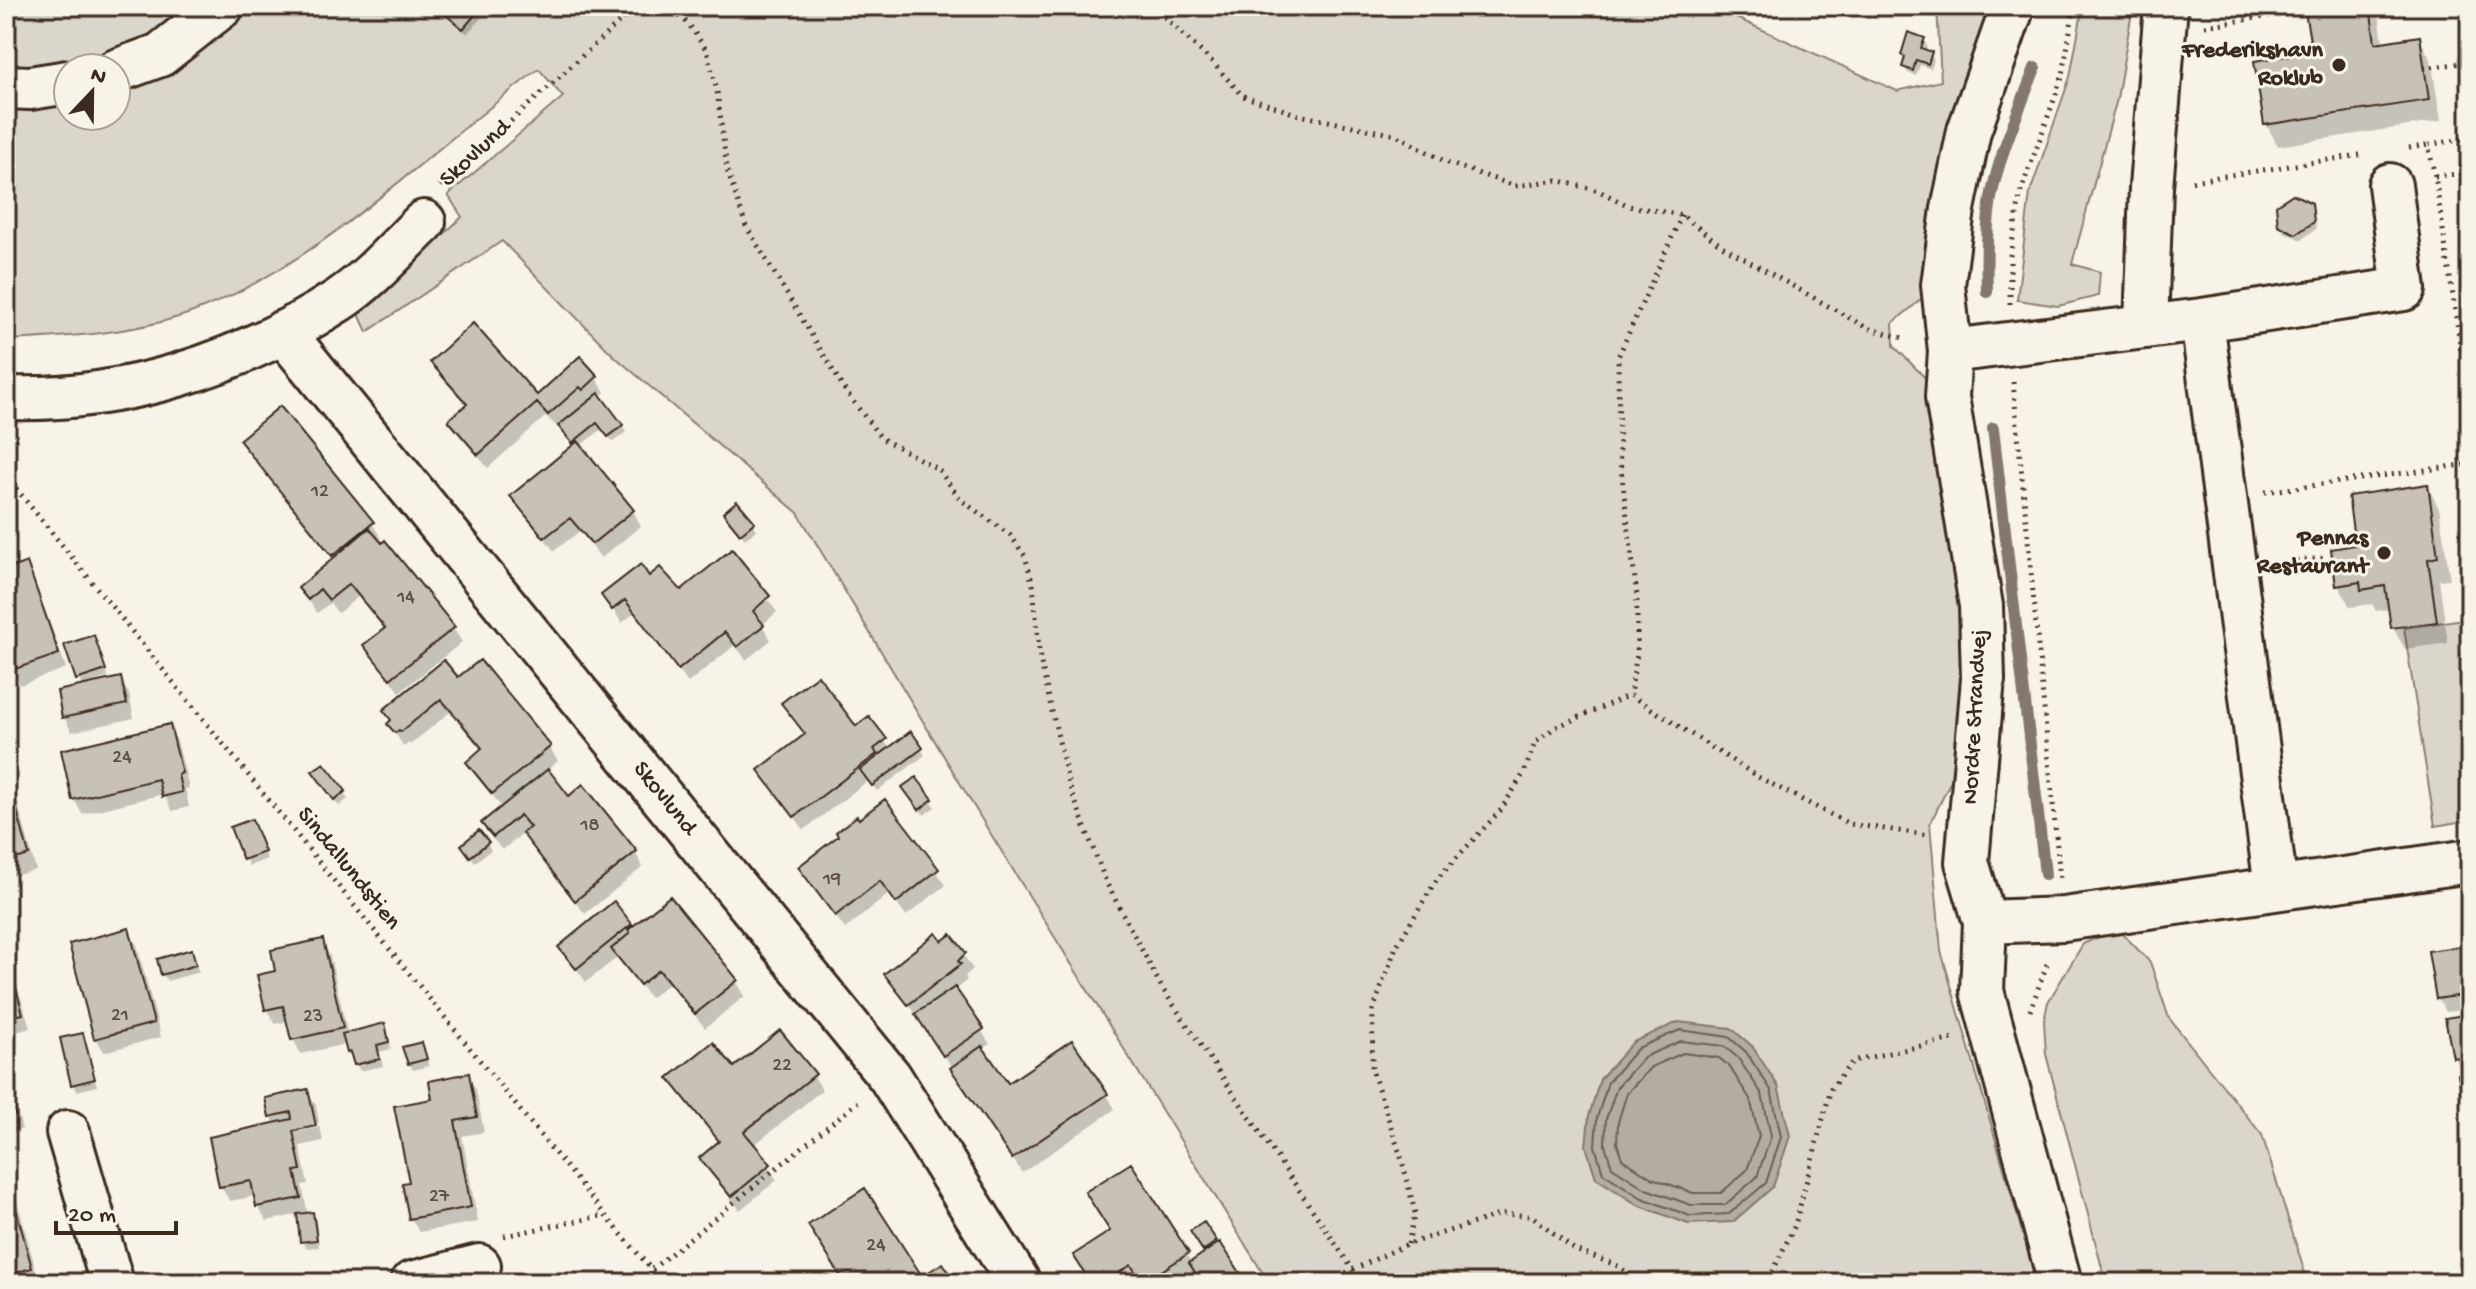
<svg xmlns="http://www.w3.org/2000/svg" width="2476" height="1289" viewBox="0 0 2476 1289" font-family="'Gochi Hand',sans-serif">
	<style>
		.green { fill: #dbd6cb; stroke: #8b8074; stroke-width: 2; fill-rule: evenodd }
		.water { fill: #b4aca0; stroke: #84786c; stroke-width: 2 }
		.shadow { fill: #0003 }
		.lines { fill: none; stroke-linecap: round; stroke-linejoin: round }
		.shore { stroke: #6b5e52; stroke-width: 2 }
		.stream { stroke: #84786c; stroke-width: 12 }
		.building { fill: #c8c1b6; stroke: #3b2a1e; stroke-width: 2 }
		.minor-casing { stroke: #3b2a1e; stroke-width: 48 }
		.path { stroke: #3b2a1e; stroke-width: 5; stroke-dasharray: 2 6; stroke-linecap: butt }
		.minor { stroke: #f7f3e8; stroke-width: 42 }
		.poi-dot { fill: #3b2a1e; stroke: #f7f3e8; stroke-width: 3 }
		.labels { text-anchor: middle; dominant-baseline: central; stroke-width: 6; stroke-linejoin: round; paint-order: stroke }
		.number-label { font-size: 20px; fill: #5e5044 }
		.poi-label { font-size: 24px; font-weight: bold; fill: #3b2a1e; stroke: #f7f3e8; text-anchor: end }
		.street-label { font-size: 24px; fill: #3b2a1e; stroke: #f7f3e8 }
	</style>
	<rect width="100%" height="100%" fill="#f7f3e8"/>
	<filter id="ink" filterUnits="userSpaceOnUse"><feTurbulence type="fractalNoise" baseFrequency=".0125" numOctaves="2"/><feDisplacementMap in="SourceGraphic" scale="16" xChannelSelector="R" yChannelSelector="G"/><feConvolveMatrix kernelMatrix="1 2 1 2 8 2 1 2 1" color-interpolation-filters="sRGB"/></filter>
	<g filter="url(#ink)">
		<path class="green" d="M6 6H1710L1897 91 1941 81 1937 6H2000L1930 292 1893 323 1894 346 1937 390 1962 600 1960 762 1930 824 1941 951 2037 1283H1269L984 823 798 513 613 355 502 241 367 332 359 314 462 217 448 195 563 97 539 69C516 85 494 105 472 122 387 191 306 266 203 308 144 333 70 337 6 340ZM68 68H116V116H68Z
			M2083 6H2133L2117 99 2072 264 2100 272 2098 296 2058 306 2017 300 2030 193 2070 77Z
			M2470 618V820L2435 826 2404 628Z
			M2117 928 2150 962 2169 1018 2262 1135 2308 1283H2106L2046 1054 2044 1021 2048 1002 2083 944Z"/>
		<path class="water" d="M1678 1022 1731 1028 1752 1046 1778 1086 1790 1136 1773 1187 1733 1222 1688 1224 1638 1205 1596 1178 1586 1146 1589 1116 1600 1079 1633 1042Z"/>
		<path class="shadow" d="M435 6H473L482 17 467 34Z
			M2307 6H2378L2383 43 2419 38 2431 60 2441 121 2278 146 2266 124 2314 54Z
			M1923 39 1927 46 1925 52 1930 53 1934 60 1931 69 1920 65 1916 76 1908 73 1904 67 1906 60 1903 55Z
			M2310 205 2314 212 2316 229 2301 240 2284 232 2280 225Z
			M433 363 537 398 596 378 605 392 599 397 626 432 613 442 602 429 580 446 633 511 641 526 601 558 580 531 554 551 513 496 575 446 560 426 558 428 546 416 488 468 459 435 450 421 467 406 441 377Z
			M280 408 372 523 381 538 378 541 453 628 462 642 400 692 366 646 385 630 358 597 338 613 330 603 317 613 301 589 334 559 249 454 241 440Z
			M2427 486 2439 508 2450 579 2439 580 2448 643 2405 649 2393 628 2390 609 2376 611 2372 604 2350 607 2338 585 2358 547Z
			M737 504 757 530 745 539 729 520Z
			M732 552 777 612 762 625 771 640 746 660 735 645 688 683 634 613 622 623 604 596 649 578 681 592Z
			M26 565 34 579 66 668 20 685 6 656V572Z
			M97 644 108 677 90 683V686L120 680 129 694 134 718 72 732 64 717 83 688 66 647Z
			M458 680 549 747 558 761 546 771 569 799 635 852 643 867 585 914 533 848 524 833 502 850 492 838 484 823 502 808 468 762 482 751 450 712 410 745 409 743 404 747 389 724Z
			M792 718 856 729 869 719 890 749H921L925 755 877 791 869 780 804 830 761 770 806 736Z
			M169 726 177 741 189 788 185 789 189 807 172 811 164 794 82 814 74 799Z
			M323 765 348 799 339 806 318 779Z
			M6 770 11 778 36 870 6 878Z
			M909 794 931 800 935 807 924 815Z
			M885 802 946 885 906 916 889 894 845 929 801 867Z
			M233 828H255L267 859 249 866Z
			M487 843 491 850 475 862 467 852Z
			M614 904 633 928 736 981 745 996 705 1028 669 983 650 998 618 957 586 982 560 947Z
			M128 930 137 945 161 1037 104 1052 96 1038Z
			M951 937 973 969 965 976 967 980 955 990 990 1044 982 1049 1007 1086 1107 1095 1115 1109 1022 1173 919 1017 895 989 886 975Z
			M322 941 330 956 348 1035 384 1026 388 1032 391 1049 379 1052 383 1066 360 1071 346 1044 301 1054 293 1039 289 1021 275 1024 267 1009 278 973Z
			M2470 947V1009L2446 1012 2437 998Z
			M6 948 30 1028 6 1035Z
			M191 952 199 972 167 981 163 974Z
			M2470 1016V1063L2458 1064 2455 1058Z
			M82 1035 97 1086 77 1091 73 1084Z
			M421 1044 429 1066 413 1070 409 1063Z
			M6 1068 22 1129 6 1134Z
			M733 1070 814 1076 822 1090 753 1146 777 1180 740 1210 702 1158 720 1144 679 1093 670 1078Z
			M468 1076 476 1090 484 1132 462 1136 478 1222 419 1232 411 1218V1184L435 1101Z
			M307 1091 316 1105 319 1123 298 1128V1132L320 1127 323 1141 300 1146 308 1184 302 1185 308 1215 312 1214 316 1221 319 1247 306 1248 302 1241 299 1214 267 1221 258 1207 256 1196 230 1201 221 1187 276 1125 271 1116Z
			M1131 1165 1192 1263 1206 1254 1192 1232 1203 1225 1244 1283H1204L1195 1269 1173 1283H1144L1141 1278 1134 1283H1092L1112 1232Z
			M6 1170 11 1178 39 1282 6 1283Z"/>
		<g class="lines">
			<path class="shore" d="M1680 1030 1729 1037 1746 1052 1771 1090 1781 1137 1766 1183 1729 1214 1690 1216 1642 1198 1603 1173 1595 1146 1597 1118 1608 1082 1638 1048Z
				M1681 1041 1724 1046 1738 1058 1762 1094 1771 1136 1757 1177 1725 1205H1691L1646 1189 1612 1167 1605 1145 1606 1119 1617 1087 1644 1057Z
				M1683 1053 1719 1058 1729 1066 1750 1099 1759 1136 1747 1170 1721 1193H1693L1652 1178 1622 1159 1617 1143 1618 1122 1627 1093 1651 1067Z"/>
			<path class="stream" d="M1987 292C1986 261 1986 229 1991 198 1999 154 2019 111 2035 68
				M1993 428 2045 874"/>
		</g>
		<path class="building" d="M435 6H477L480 9 463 29Z
			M2304 6H2370L2375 43 2420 36 2429 100 2264 125 2254 61 2312 52Z
			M1908 32 1925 38 1921 48 1932 52 1928 64 1916 60 1913 71 1902 67 1905 57 1901 55Z
			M2293 194 2312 203 2314 222 2296 234 2278 225 2276 205Z
			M473 323 537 395 580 356 598 376 583 390 580 387 548 415 537 403 478 455 448 420 467 404 430 362Z
			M599 393 623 425 608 437 597 423 572 443 558 426Z
			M280 406 374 522 332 556 239 440Z
			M578 441 634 510 592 544 570 518 544 538 510 496Z
			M2428 484 2438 557 2428 559 2437 622 2391 628 2385 586 2361 590 2360 582 2336 586 2331 549 2355 545 2348 496Z
			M737 501 755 522 740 534 723 513Z
			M369 528 382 543 385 540 455 627 390 679 363 645 385 628 349 584 329 600 320 589 308 600 298 588Z
			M732 549 770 596 753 611 764 625 737 647 725 632 678 670 625 600 612 610 601 595 641 564 649 576 660 567 681 590Z
			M27 562 59 654 9 671 6 662V570Z
			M94 635 106 670 76 680 64 645Z
			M444 660 458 677 480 660 551 746 492 794 466 762 482 748 441 699 401 732 399 730 395 733 387 724 391 720 383 710Z
			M818 675 856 726 869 716 887 739 874 749 877 754 794 817 758 770 805 734 781 703Z
			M121 677 127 704 62 718 57 691Z
			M170 724 182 773 178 775 182 792 162 797 158 779 72 800 61 750Z
			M911 731 923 748 872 786 860 770Z
			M324 763 346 791 334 800 312 771Z
			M548 769 569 796 583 784 637 851 575 901 522 833 530 827 520 815 493 837 481 823Z
			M6 770 29 855 6 862Z
			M916 777 933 799 919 810 902 787Z
			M885 799 939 869 896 903 880 881 835 916 798 867 838 836 836 832 857 816 859 819Z
			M252 819 265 852 243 860 230 827Z
			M479 830 489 842 470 857 461 845Z
			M670 896 738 980 695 1014 659 970 640 985 611 949 630 933 628 930Z
			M614 901 632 924 576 969 558 947Z
			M129 928 154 1023 94 1039 69 944Z
			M936 933 942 941 951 934 966 953 958 961 961 964 908 1005 884 974Z
			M323 939 343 1028 291 1040 283 1006 265 1010 257 975 275 971 271 950Z
			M2470 945V994L2436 999 2428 951Z
			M192 949 196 965 161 975 157 959Z
			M6 952 23 1014 6 1018Z
			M955 987 984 1029 943 1056 915 1014Z
			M2470 1014V1056L2453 1058 2445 1018Z
			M385 1023 389 1042 377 1045 380 1059 354 1065 350 1052 347 1053 342 1034Z
			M780 1030 816 1074 744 1132 771 1164 731 1197 699 1158 719 1141 668 1078 713 1042 734 1067Z
			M83 1033 95 1079 71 1085 60 1038Z
			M1072 1040 1108 1094 1012 1159 950 1068 982 1046 1008 1083Z
			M422 1042 427 1059 408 1064 402 1047Z
			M2470 1072V1138L2458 1074Z
			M469 1073 477 1117 455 1121 471 1207 409 1219 402 1183 409 1182 394 1106 432 1099 429 1081Z
			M6 1079 15 1115 6 1117Z
			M308 1089 316 1126 293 1131 301 1170 295 1171 301 1198 256 1207 251 1181 219 1187 209 1137 292 1119 291 1112 269 1117 265 1098Z
			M1131 1163 1189 1253 1143 1283 1131 1265 1103 1283H1091L1073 1255 1110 1231 1085 1192Z
			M6 1172 32 1268 6 1275Z
			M865 1188 922 1276 943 1263 956 1283H845L808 1225Z
			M313 1212 317 1240 300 1242 297 1214Z
			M1204 1222 1217 1241 1203 1251 1190 1231Z
			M1220 1242 1243 1277 1234 1283H1202L1189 1263Z"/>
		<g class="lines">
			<defs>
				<path id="minor" d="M2013 6 1969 131 1953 209 1943 285 1950 351 1947 397 1981 606 1983 679 1967 862 1985 922 1982 991 2060 1283
					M116 71 160 55 222 6
					M6 87 30 88 68 82
					M2202 320 2276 888
					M2146 327 2151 187 2166 6
					M283 332 890 1077 1019 1283
					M1950 351 2202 320 2404 289 2390 185
					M6 398C123 402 241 364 339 300 371 279 397 248 424 222
					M1985 922 2064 919 2470 861
					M68 1132 112 1283
					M412 1283 479 1266"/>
			</defs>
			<use href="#minor" class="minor-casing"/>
			<path class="path" d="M666 6 688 23 707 51 717 91 727 170 746 226 846 392 881 438 938 469 961 500 1010 535 1025 556 1033 585 1040 659 1069 785 1106 882 1162 988 1362 1283
				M1153 6 1211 61 1243 96 1299 115 1396 135 1448 163 1515 186 1557 180 1599 191 1629 206 1682 215 1722 246 1867 328 1907 339
				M2205 26 2305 11
				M2424 68 2470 62
				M2470 138 2428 145 2435 176 2470 411
				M2409 148 2428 145
				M2435 176 2470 173
				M2192 181 2360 155
				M440 186 637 6
				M1682 215 1618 357 1619 453 1637 596V654L1630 695 1758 777 1849 824 1928 835
				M2010 304V256L2021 191 2063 75 2074 6
				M2013 382 2060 878
				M6 476 605 1215 663 1283
				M2265 492 2470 464
				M2273 564 2324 558
				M2030 1011 2048 961
				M504 1236 605 1215
				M1408 1244 1415 1213 1402 1160 1372 1070 1373 1010 1396 947 1437 879 1500 811 1524 773 1535 743 1554 728 1630 695
				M652 1269 858 1102
				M1324 1283 1408 1244 1502 1214 1532 1216 1575 1250 1616 1265 1643 1283
				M1761 1283 1773 1271 1795 1225 1831 1088 1853 1061 1953 1039"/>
			<use href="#minor" class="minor"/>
		</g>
	</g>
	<g class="poi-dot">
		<circle cx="2339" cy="65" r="8"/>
		<circle cx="2384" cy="553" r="8"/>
	</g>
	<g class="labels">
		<g class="number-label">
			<text x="320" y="492">12</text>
			<text x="406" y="598">14</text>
			<text x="122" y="758">24</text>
			<text x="590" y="826">18</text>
			<text x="832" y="880">19</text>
			<text x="120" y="1016">21</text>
			<text x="313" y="1017">23</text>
			<text x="782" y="1066">22</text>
			<text x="439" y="1197">27</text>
			<text x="876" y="1246">24</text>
		</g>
		<g class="poi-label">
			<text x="2323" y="51">Frederikshavn<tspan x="2323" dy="28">Roklub</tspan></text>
			<text x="2368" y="539">Pennas<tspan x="2368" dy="28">Restaurant</tspan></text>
		</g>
		<g class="street-label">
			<text transform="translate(476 154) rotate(-43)">Skovlund</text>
			<text transform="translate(1976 717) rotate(-87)">Nordre Strandvej</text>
			<text transform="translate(664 799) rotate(51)">Skovlund</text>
			<text transform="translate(348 869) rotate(51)">Sindallundstien</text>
		</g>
	</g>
	<rect width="2476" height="1289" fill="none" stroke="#f7f3e8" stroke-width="32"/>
	<rect x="16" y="16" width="2444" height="1257" fill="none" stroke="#3b2a1e" stroke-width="3" filter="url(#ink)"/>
	<g transform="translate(92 92) rotate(22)"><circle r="38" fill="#f7f3e8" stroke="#aca397" stroke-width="2"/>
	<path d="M0-6L14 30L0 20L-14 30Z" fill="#3b2a1e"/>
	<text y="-12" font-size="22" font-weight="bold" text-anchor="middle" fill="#3b2a1e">N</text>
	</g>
	<path d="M56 1221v12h120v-12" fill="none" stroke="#3b2a1e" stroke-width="4"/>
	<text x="68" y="1221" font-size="24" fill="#3b2a1e" stroke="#f7f3e8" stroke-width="6" paint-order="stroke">20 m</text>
</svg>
